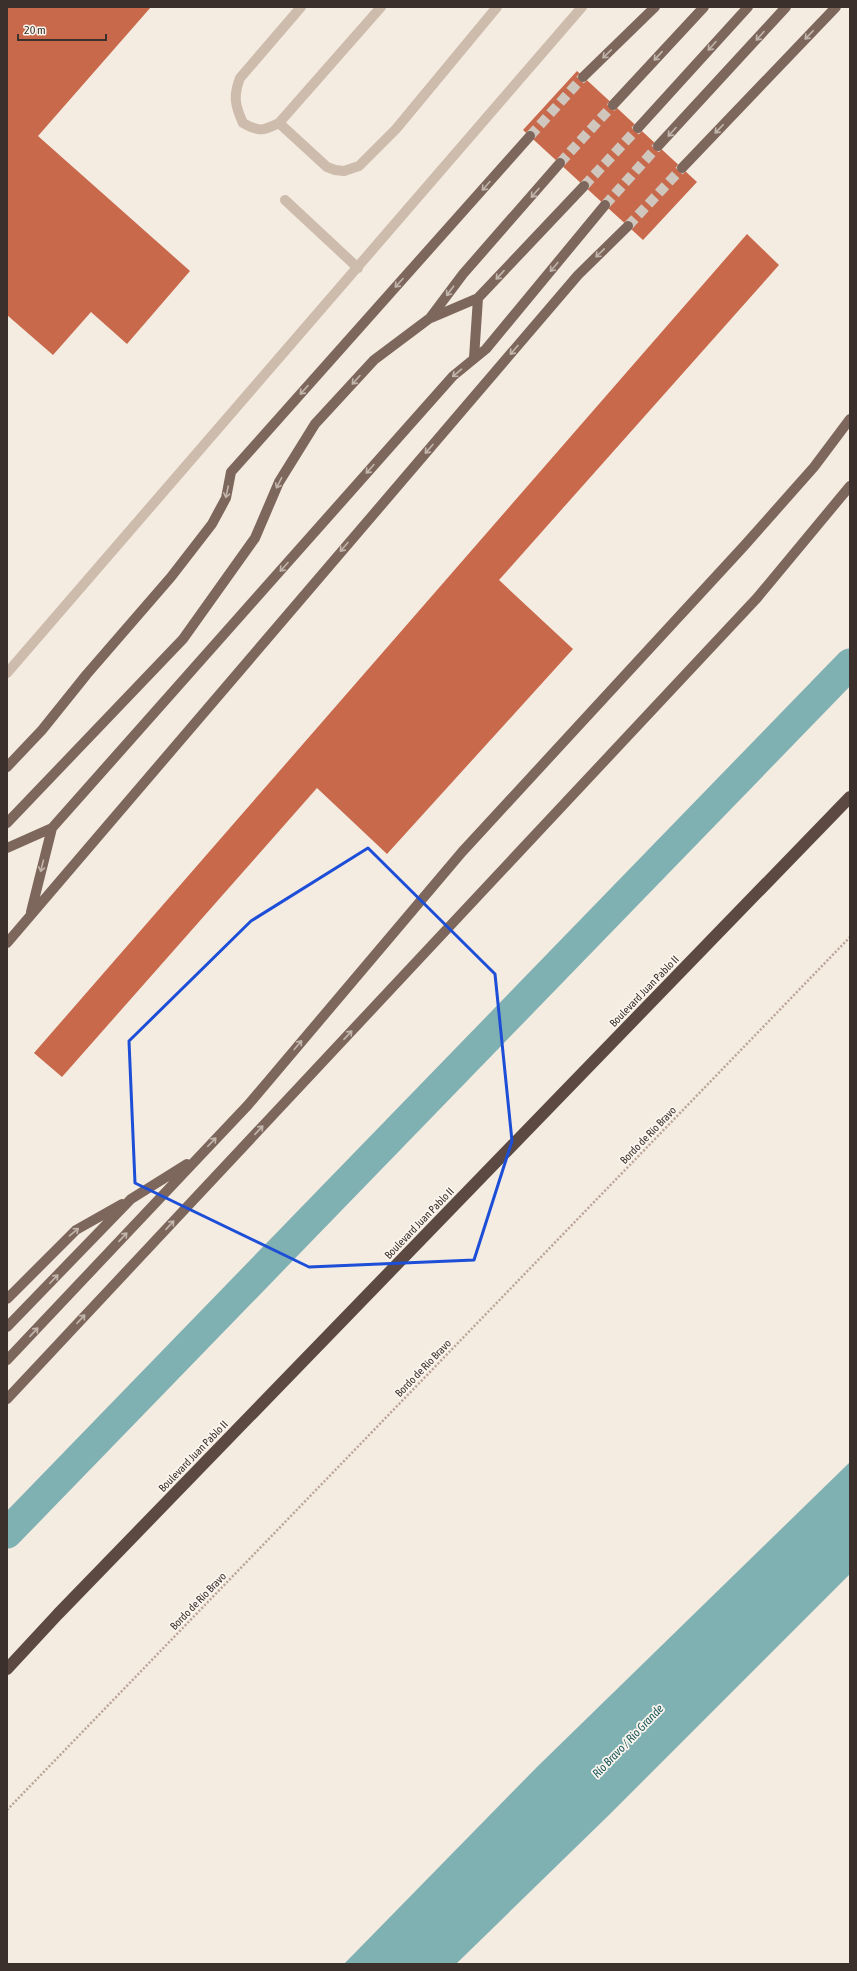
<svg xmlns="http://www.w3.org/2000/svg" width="857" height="1971" viewBox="0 0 857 1971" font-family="'Asap Condensed',sans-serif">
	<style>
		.water { fill: #7fb0b2 }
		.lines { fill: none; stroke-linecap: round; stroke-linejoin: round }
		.canal { stroke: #7fb0b2; stroke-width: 31 }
		.building { fill: #c8694b }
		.primary-tunnel { stroke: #cfc6bd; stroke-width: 10; stroke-dasharray: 10 5; stroke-linecap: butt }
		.path { stroke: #b9a596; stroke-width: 2.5; stroke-dasharray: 2 2; stroke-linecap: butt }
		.lane { stroke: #cdbbac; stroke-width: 10 }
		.primary { stroke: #7d675c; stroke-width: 10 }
		.highway { stroke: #5c4a42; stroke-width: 12 }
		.oneway { stroke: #c2b5ac }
		.marked { fill: none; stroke: #1d4ed8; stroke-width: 3; stroke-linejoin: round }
		.labels { text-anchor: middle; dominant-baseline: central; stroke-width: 3.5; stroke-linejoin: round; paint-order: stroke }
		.street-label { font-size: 11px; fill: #3b302b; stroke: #fbf5ee }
		.water-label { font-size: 12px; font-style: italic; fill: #1f5a5e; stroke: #fbf5ee }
	</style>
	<rect width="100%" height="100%" fill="#f4ebe1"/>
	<path class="water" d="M850 1462V1574L609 1815 456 1964H344L537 1767Z"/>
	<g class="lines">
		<path class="canal" d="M7 1533 850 664"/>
	</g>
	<path class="building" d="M7 7H151L38 136 190 271 127 344 91 312 53 355 7 315Z
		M577 71 697 182 643 240 523 130Z
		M747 234 779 265 499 580 573 649 387 854 317 788 62 1077 34 1053Z"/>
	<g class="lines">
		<path class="primary-tunnel" d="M530 136 583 77
			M560 163 613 105
			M584 186 638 128
			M605 205 658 146
			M628 226 682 168"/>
		<path class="path" d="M7 1810 850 937"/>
		<path class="lane" d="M301 7 240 78C233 96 235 106 243 123 259 132 263 131 279 123L381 7
			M279 123 327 167 335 170 344 171 359 166 396 129 497 7
			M285 200 358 268
			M7 673 582 7"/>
		<path class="primary" d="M583 77 655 7
			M613 105 704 7
			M638 128 748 7
			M658 146 786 7
			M682 168 836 7
			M431 318 478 298 584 186
			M474 358 478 298
			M7 767 42 730 87 674 171 577 212 524 226 498 231 472 530 136
			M7 823 183 639 255 538 279 482 315 424 374 360 430 318 463 274 560 163
			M7 848 52 828 453 376 486 349 605 205
			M31 912 52 828
			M7 943 578 275 628 226
			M7 1299 76 1230 122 1204
			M7 1327 131 1199 187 1164
			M7 1360 248 1105 462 852 744 546 814 467 850 419
			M7 1399 757 598 850 486"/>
		<path class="highway" d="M7 1669 58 1614 850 797"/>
	</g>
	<defs><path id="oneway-shaft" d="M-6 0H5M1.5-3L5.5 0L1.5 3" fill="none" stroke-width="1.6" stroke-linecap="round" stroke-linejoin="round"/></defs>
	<g class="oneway">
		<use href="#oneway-shaft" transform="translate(809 35) rotate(134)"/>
		<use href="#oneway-shaft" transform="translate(760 36) rotate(132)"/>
		<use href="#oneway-shaft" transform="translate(712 46) rotate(132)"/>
		<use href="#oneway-shaft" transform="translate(607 54) rotate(136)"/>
		<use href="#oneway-shaft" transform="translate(658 56) rotate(133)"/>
		<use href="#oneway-shaft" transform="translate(719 129) rotate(134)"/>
		<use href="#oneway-shaft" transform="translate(672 132) rotate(132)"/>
		<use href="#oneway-shaft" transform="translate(486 186) rotate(132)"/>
		<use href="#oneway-shaft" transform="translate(535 193) rotate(131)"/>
		<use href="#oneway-shaft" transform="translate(600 253) rotate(136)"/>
		<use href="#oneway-shaft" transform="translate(554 267) rotate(130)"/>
		<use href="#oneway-shaft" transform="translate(500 275) rotate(133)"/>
		<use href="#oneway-shaft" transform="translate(399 283) rotate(132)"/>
		<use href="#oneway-shaft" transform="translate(450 291) rotate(127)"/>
		<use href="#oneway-shaft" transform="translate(514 350) rotate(131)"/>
		<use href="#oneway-shaft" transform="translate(457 373) rotate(140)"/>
		<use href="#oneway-shaft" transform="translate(356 380) rotate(132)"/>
		<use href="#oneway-shaft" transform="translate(304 390) rotate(132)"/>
		<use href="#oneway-shaft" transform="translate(429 449) rotate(131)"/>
		<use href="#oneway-shaft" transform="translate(370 469) rotate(132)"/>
		<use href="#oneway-shaft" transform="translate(279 483) rotate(117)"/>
		<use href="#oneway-shaft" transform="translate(227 492) rotate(102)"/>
		<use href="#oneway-shaft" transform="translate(344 547) rotate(131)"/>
		<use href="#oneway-shaft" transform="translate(284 567) rotate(132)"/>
		<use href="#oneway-shaft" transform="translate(42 866) rotate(104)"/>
		<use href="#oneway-shaft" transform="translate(348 1035) rotate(-47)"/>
		<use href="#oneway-shaft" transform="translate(298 1045) rotate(-50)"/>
		<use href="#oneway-shaft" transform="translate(259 1130) rotate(-47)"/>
		<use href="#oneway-shaft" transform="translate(212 1142) rotate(-46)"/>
		<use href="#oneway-shaft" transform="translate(170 1225) rotate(-47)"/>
		<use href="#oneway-shaft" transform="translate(74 1232) rotate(-40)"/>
		<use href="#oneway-shaft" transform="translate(123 1237) rotate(-47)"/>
		<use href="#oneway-shaft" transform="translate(54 1279) rotate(-46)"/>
		<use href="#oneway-shaft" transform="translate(81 1319) rotate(-47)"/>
		<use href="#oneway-shaft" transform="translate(34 1332) rotate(-47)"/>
	</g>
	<path class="marked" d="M368 848 495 974 512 1141 474 1260 309 1267 135 1183 129 1041 251 921Z"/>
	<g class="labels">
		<g class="street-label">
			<text transform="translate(644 991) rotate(-46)">Boulevard Juan Pablo II</text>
			<text transform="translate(648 1135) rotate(-46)">Bordo de Rio Bravo</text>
			<text transform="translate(419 1223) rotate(-46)">Boulevard Juan Pablo II</text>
			<text transform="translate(423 1368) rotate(-46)">Bordo de Rio Bravo</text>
			<text transform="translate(193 1456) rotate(-46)">Boulevard Juan Pablo II</text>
			<text transform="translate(198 1601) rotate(-46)">Bordo de Rio Bravo</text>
		</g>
		<g class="water-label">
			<text transform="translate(628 1741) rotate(-46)">Río Bravo / Rio Grande</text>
		</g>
	</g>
	<rect width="857" height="1971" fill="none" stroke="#3b302b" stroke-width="16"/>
	<path d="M18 34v6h88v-6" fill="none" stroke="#3b302b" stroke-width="2"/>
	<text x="24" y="34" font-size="12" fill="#3b302b" stroke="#fbf5ee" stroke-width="3" paint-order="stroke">20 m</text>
</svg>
